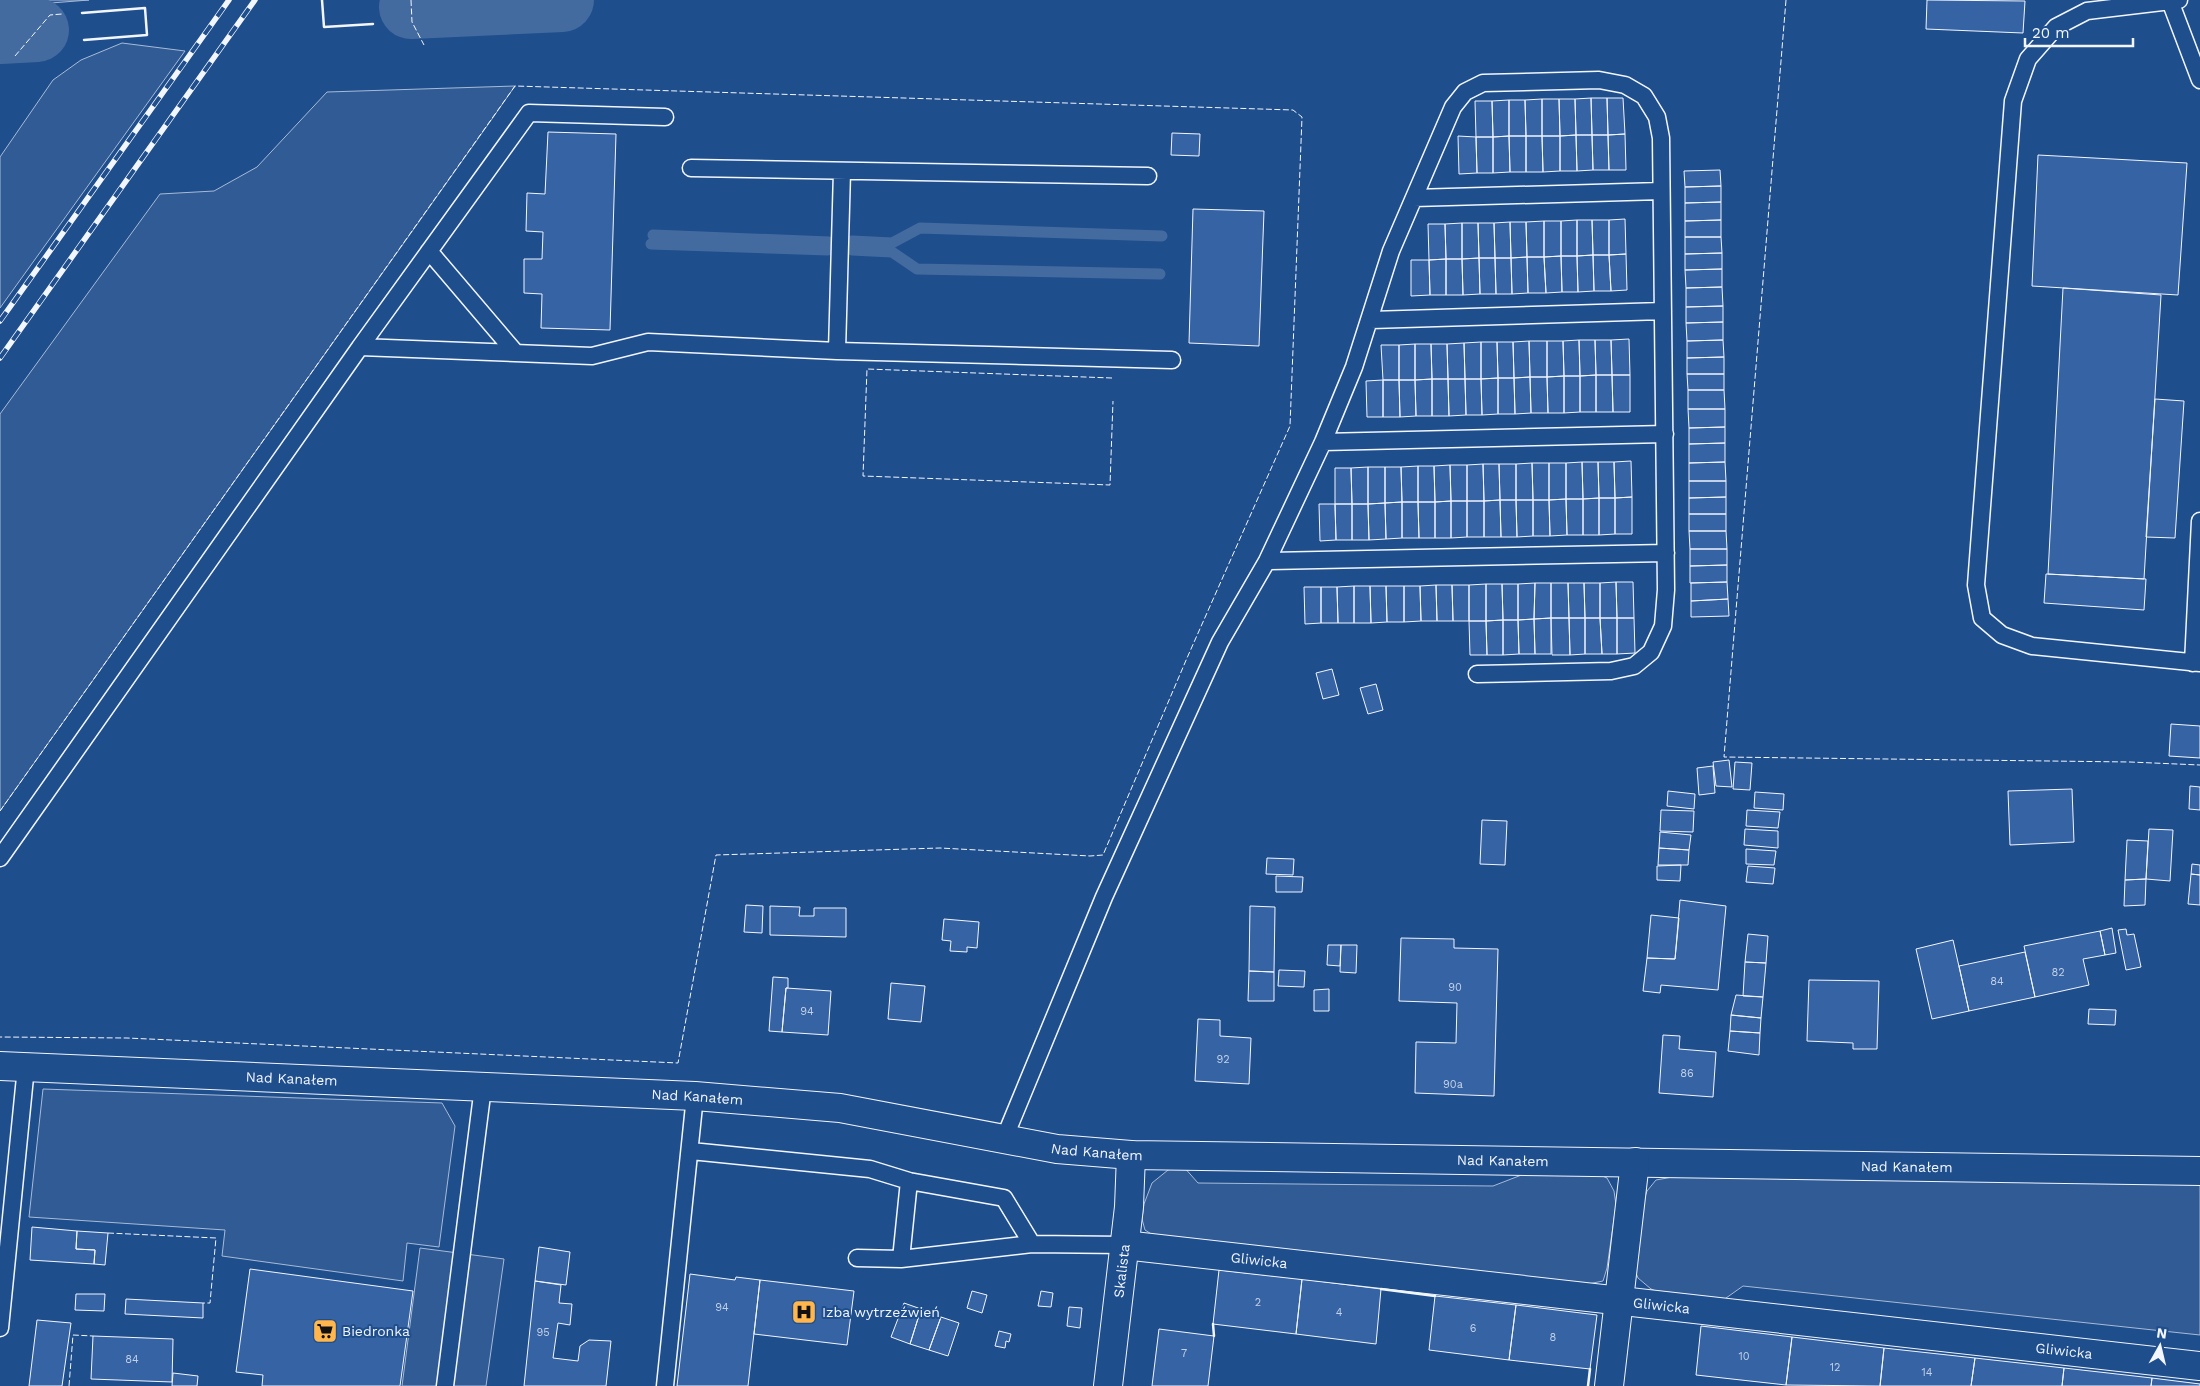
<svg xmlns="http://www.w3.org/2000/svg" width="2200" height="1386" viewBox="0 0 2200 1386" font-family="'Work Sans',sans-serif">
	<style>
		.built { fill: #305b95; stroke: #a8bbd7 }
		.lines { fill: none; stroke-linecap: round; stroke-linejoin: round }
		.stream { stroke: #446ba0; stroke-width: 11 }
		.river { stroke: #446ba0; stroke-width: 64 }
		.building { fill: #3563a3; stroke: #f2f6ff }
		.service-casing { stroke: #f2f6ff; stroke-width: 19 }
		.minor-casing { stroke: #f2f6ff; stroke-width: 30 }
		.service { stroke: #1f4e8c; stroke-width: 16 }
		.minor { stroke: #1f4e8c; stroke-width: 28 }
		.rail-casing { stroke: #f2f6ff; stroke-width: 5.5 }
		.rail { stroke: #1f4e8c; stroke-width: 4; stroke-dasharray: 11; stroke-linecap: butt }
		.fence { stroke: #f2f6ff; stroke-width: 1; stroke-dasharray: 6 2.5; stroke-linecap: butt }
		.wall { stroke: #f2f6ff; stroke-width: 2.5 }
		.labels { text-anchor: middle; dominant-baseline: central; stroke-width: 4; stroke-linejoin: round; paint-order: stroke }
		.number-label { font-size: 11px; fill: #c3d1e8 }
		.street-label { font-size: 14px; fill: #f2f6ff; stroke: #1f4e8c }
		.poi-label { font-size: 14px; fill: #f2f6ff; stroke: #1f4e8c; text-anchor: start }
	</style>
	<rect width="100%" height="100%" fill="#1f4e8c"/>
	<path class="built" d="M0 0H89L0 7Z
		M122 43 185 51 0 308V157L53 80 81 60Z
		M515 86 492 119 0 811V414L160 194 214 191 257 167 327 92Z
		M43 1089 442 1103 455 1126 439 1247 407 1243 403 1281 222 1256 225 1230 29 1217Z
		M1183 1166 1198 1183 1493 1186 1537 1169 1589 1170 1607 1178 1614 1191 1616 1205 1607 1268 1603 1281 1583 1285 1153 1235 1145 1230 1142 1219 1144 1204 1152 1183 1168 1170Z
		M1678 1176 2200 1183V1335L1743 1286 1719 1303 1668 1296 1651 1289 1638 1278 1634 1268 1642 1206 1647 1191 1656 1180Z
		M420 1248 504 1259 486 1386H402Z"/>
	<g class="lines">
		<path class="stream" d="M653 235 829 242
			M852 241 892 243 920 228 1162 236
			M651 244 828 250
			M852 250 892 252 917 269 1160 274"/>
		<path class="river" d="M411 7 562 0
			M0 32 37 30"/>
	</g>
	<path class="building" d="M1927 0 2025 1 2023 33 1926 29Z
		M1591 98H1607L1608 135H1592Z
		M1591 98 1592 135H1576L1575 99Z
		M1607 98H1623L1625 134 1608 135Z
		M1542 99V136H1526L1525 100Z
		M1542 99H1559L1560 136H1542Z
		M1559 99H1575L1576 135 1560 136Z
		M1509 100V136L1493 137 1492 101Z
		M1509 100H1525L1526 136H1509Z
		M1475 101H1492L1493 137H1476Z
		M548 132 616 134 610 330 541 328 542 294 524 293V259H542L543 232 526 231 527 193 545 194Z
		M1172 133 1200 134 1199 156 1171 155Z
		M1625 134 1626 170H1609L1608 135Z
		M1576 135 1577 171H1560V136Z
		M1576 135H1592L1593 170 1577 171Z
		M1592 135H1608L1609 170H1593Z
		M1458 136 1476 137 1477 173 1459 174Z
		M1509 136 1510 172 1493 173V137Z
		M1509 136H1526V172H1510Z
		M1526 136H1542L1543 172H1526Z
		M1542 136H1560V171L1543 172Z
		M1476 137H1493V173H1477Z
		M2038 155 2187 163 2178 295 2032 286Z
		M1720 170 1721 186 1685 187 1684 171Z
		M1721 186V202L1685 203V187Z
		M1721 202V220L1685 221V203Z
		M1193 209 1264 211 1259 346 1189 343Z
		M1625 219 1626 254 1609 255V220Z
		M1577 220H1592L1593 255 1577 256Z
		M1577 220V256H1561V221Z
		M1592 220H1609V255H1593Z
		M1721 220V237H1685V221Z
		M1544 221H1561V256L1544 257Z
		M1544 221V257H1527L1526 222Z
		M1510 222 1511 258H1495L1494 223Z
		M1510 222H1526L1527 257 1511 258Z
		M1462 223V259H1446L1445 224Z
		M1462 223H1478L1479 258 1462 259Z
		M1478 223H1494L1495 258H1479Z
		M1428 224H1445L1446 259 1429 260Z
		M1685 237H1721L1722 253 1685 254Z
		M1722 253V269L1685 270V254Z
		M1626 254 1627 290 1611 291 1609 255Z
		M1593 255 1594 291 1578 292 1577 256Z
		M1593 255H1609L1611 291H1594Z
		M1561 256H1577L1578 292H1562Z
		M1561 256 1562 292 1546 293 1544 257Z
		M1527 257H1544L1546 293H1528Z
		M1527 257 1528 293 1512 294 1511 258Z
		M1479 258 1480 294 1463 295 1462 259Z
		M1479 258H1495L1496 294H1480Z
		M1495 258H1511L1512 294H1496Z
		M1446 259V295H1430L1429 260Z
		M1446 259H1462L1463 295H1446Z
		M1411 260H1429L1430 295 1411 296Z
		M1722 269V287L1686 288 1685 270Z
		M1722 287 1723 306 1686 307V288Z
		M2063 288 2161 295 2144 579 2048 574Z
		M1723 306V322L1686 323V307Z
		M1723 322V340L1687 341 1686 323Z
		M1629 339 1630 375H1612L1611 340Z
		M1579 340 1580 376H1564L1563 341Z
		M1579 340H1595L1596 375 1580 376Z
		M1595 340H1611L1612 375H1596Z
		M1723 340 1724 357 1687 358V341Z
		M1529 341 1530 377 1514 378 1513 342Z
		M1529 341H1547V377H1530Z
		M1547 341H1563L1564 376 1547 377Z
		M1481 342H1497L1498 378 1481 379Z
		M1481 342V379H1465L1464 343Z
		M1497 342H1513L1514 378H1498Z
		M1464 343 1465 379H1448L1447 344Z
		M1415 344V380H1399V345Z
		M1415 344H1431L1432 379 1415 380Z
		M1431 344H1447L1448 379H1432Z
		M1381 345H1399V380H1383Z
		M1724 357V374H1687V358Z
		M1687 374H1724V390H1688Z
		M1596 375H1612L1613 412H1596Z
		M1596 375V412H1580V376Z
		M1612 375H1630V412H1613Z
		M1564 376V413H1548L1547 377Z
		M1564 376H1580V412L1564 413Z
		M1530 377H1547L1548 413H1531Z
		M1530 377 1531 413 1515 414 1514 378Z
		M1498 378V414L1482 415 1481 379Z
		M1498 378H1514L1515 414H1498Z
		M1432 379V416H1416L1415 380Z
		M1432 379H1448L1449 416H1432Z
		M1448 379H1465L1466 415 1449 416Z
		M1465 379H1481L1482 415H1466Z
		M1383 380H1399L1400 417H1383Z
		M1383 380V417H1367L1366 381Z
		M1399 380H1415L1416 416 1400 417Z
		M1688 390H1724L1725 409H1688Z
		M2155 399 2184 401 2175 538 2146 537Z
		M1688 409H1725V427L1689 428Z
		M1725 427V443L1689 444V428Z
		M1725 443V462L1689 463V444Z
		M1631 461 1632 497 1615 498 1614 462Z
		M1582 462 1583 499H1566V463Z
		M1582 462H1598L1599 498 1583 499Z
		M1598 462H1614L1615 498H1599Z
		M1725 462 1726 481H1689V463Z
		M1532 463H1549V500H1533Z
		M1532 463 1533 500H1516V464Z
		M1549 463H1566V499L1549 500Z
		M1483 464H1499L1500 500 1484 501Z
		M1483 464 1484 501H1467V465Z
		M1499 464H1516V500H1500Z
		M1450 465 1451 501 1435 502 1434 466Z
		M1450 465H1467V501H1451Z
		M1418 466V502H1402L1401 467Z
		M1418 466H1434L1435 502H1418Z
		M1368 467V504H1352L1351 468Z
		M1368 467H1385V503L1368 504Z
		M1385 467H1401L1402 502 1385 503Z
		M1335 468H1351L1352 504H1335Z
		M1689 481H1726V497L1689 498Z
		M1632 497V534H1615V498Z
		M1726 497V514H1689V498Z
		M1599 498H1615V534L1599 535Z
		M1599 498V535H1583V499Z
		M1566 499H1583V535H1567Z
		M1566 499 1567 535 1550 536 1549 500Z
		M1500 500 1501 537H1484V501Z
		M1500 500H1516L1517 537H1501Z
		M1516 500H1533V536L1517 537Z
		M1533 500H1549L1550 536H1533Z
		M1451 501H1467V537L1451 538Z
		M1451 501V538H1435V502Z
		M1467 501H1484V537H1467Z
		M1402 502V538L1386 539 1385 503Z
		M1402 502H1418L1419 538H1402Z
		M1418 502H1435V538H1419Z
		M1385 503 1386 539 1369 540 1368 504Z
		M1319 504H1335L1336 540 1320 541Z
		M1335 504H1352V540H1336Z
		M1352 504H1368L1369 540H1352Z
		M1689 514H1726V531H1689Z
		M1689 531H1726L1727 549H1690Z
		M1690 549H1727V565L1690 566Z
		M1727 565V582L1690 583V566Z
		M2046 574 2146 579 2144 610 2044 603Z
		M1616 582 1617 618H1600V583Z
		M1616 582H1633L1634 618H1617Z
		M1727 582 1728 599 1691 601V583Z
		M1535 583H1551V618L1534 619Z
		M1535 583 1534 619 1518 620V584Z
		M1551 583H1568L1569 618H1551Z
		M1568 583H1584L1585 618H1569Z
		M1584 583H1600V618H1585Z
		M1486 584H1502L1503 620 1486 621Z
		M1486 584V621H1469V585Z
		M1502 584H1518V620H1503Z
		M1436 585 1437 621H1421L1420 586Z
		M1436 585H1452L1453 621H1437Z
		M1452 585H1469V621H1453Z
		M1354 586H1370L1371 623H1354Z
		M1354 586V623H1338L1337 587Z
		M1370 586H1386L1387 622 1371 623Z
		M1386 586H1404V622H1387Z
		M1404 586H1420L1421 621 1404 622Z
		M1304 587H1321V623L1305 624Z
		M1321 587H1337L1338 623H1321Z
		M1728 599 1729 616 1691 617V601Z
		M1551 618V654H1535L1534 619Z
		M1551 618H1569L1570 655H1552Z
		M1569 618H1585V654L1570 655Z
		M1585 618H1600L1602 654H1585Z
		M1600 618H1617V654H1602Z
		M1617 618H1634L1635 653 1617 654Z
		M1534 619 1535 654H1519L1518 620Z
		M1503 620V655H1487L1486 621Z
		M1503 620H1518L1519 654 1503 655Z
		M1469 621H1486L1487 655H1470Z
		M1332 669 1339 695 1323 699 1316 673Z
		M1376 684 1383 710 1368 714 1360 688Z
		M2171 724 2200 726V758L2169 756Z
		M1729 760 1732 787 1716 786 1713 762Z
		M1735 762 1752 763 1750 790 1733 789Z
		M1713 766 1715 793 1699 795 1697 768Z
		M2190 786 2200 787V810L2189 809Z
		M2072 789 2074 842 2010 845 2008 791Z
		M1668 791 1695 794 1694 809 1667 806Z
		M1755 792 1784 794 1783 810 1754 808Z
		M1661 810 1694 811 1693 832 1660 831Z
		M1747 810 1780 812 1778 828 1746 826Z
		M1482 820 1507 821 1505 865 1480 864Z
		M1745 829 1778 831V848L1744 845Z
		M2149 829 2173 830 2170 881 2146 879Z
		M1660 832 1691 835 1689 850 1659 848Z
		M2127 840 2148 841 2146 879 2125 880Z
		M1659 848 1689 850 1688 865H1658Z
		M1746 849 1776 851 1774 865 1746 864Z
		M1267 858 1294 859 1293 875 1266 874Z
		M2192 864 2200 865V875L2191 874Z
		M1681 865 1680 881 1657 880V866Z
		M1748 866 1775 868 1773 884 1746 882Z
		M2191 874 2200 875V905L2188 904Z
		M1276 876 1303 877 1302 892H1276Z
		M2146 879 2145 905 2124 906 2125 880Z
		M1680 900 1726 906 1718 990 1661 985 1660 993 1643 991 1647 958 1675 959Z
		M746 905 763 906 762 933 744 932Z
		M770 906 800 907 799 916H814V908H846V937L770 935Z
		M1250 906 1275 907 1274 972 1249 971Z
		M1651 915 1679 918 1675 959 1647 958Z
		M944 919 979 922 977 948 967 947V952L950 951 951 941 942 940Z
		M2112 928 2116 953 2105 955 2100 931Z
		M2126 929 2127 935 2134 934 2141 967 2126 970 2118 930Z
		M2100 931 2105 955 2083 959 2089 985 2035 997 2024 946Z
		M1748 934 1768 936 1766 963 1745 962Z
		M1401 938 1454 939V948L1498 949 1494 1096 1415 1093 1416 1042 1456 1043 1457 1003 1399 1001Z
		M1953 940 1969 1011 1932 1019 1916 949Z
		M1328 945H1341L1340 966 1327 965Z
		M1341 945H1357L1356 973 1340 972Z
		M2025 952 2035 997 1969 1011 1959 966Z
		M1745 962 1766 963 1763 997 1743 996Z
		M1279 970 1305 971 1304 987 1278 986Z
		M1249 971 1274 972V1001H1248Z
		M773 977 788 978V988H786L782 1032 769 1031Z
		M1809 980 1879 981 1877 1049H1853V1043L1807 1041Z
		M891 983 925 986 921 1022 888 1019Z
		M786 988 831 991 828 1035 782 1032Z
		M1329 989V1011H1314V990Z
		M1736 995 1763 997 1761 1018 1731 1015Z
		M2089 1009 2116 1010 2115 1025 2088 1024Z
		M1731 1015 1761 1018 1760 1033 1730 1031Z
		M1198 1019 1220 1020V1036L1251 1038 1249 1084 1195 1081Z
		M1730 1031 1760 1033 1759 1055 1728 1051Z
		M1663 1035 1680 1036 1679 1049 1716 1052 1713 1097 1659 1093Z
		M32 1227 77 1231 76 1249 95 1250 94 1264 30 1260Z
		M77 1231 108 1233 105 1265 94 1264 95 1250 76 1249Z
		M539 1247 570 1252 566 1285 535 1281Z
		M250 1269 413 1291 400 1386H262L263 1375 236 1372Z
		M1219 1270 1302 1279 1296 1334 1213 1324Z
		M690 1274 735 1280 736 1277 760 1280 748 1386H677Z
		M1302 1279 1381 1289 1376 1344 1296 1334Z
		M760 1280 854 1291 847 1345 754 1334Z
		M535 1281 561 1285 559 1303 572 1304 570 1325 558 1323 553 1358 578 1361 580 1346 589 1340 611 1341 606 1386H524Z
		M972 1291 987 1295 982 1313 967 1308Z
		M1041 1291 1053 1293 1051 1307 1038 1306Z
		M76 1294H105L104 1311 75 1310Z
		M1435 1296 1516 1305 1509 1360 1429 1350Z
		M126 1299 203 1303V1318L125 1314Z
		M904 1303 921 1309 910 1344 891 1337Z
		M1516 1305 1597 1315 1590 1369 1509 1360Z
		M1069 1307 1082 1308 1080 1328 1067 1326Z
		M921 1309 941 1317 929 1350 910 1344Z
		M941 1317 959 1323 948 1356 929 1350Z
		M37 1320 71 1323 62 1386H29Z
		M1701 1326 1792 1337 1786 1385 1696 1375Z
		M1159 1329 1214 1336 1208 1386H1152Z
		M999 1331 1011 1334 1009 1342 1006 1341 1005 1348 995 1346Z
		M93 1336 173 1339 172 1382 91 1379Z
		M1792 1337 1884 1348 1880 1386 1786 1385Z
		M1884 1348 1975 1358 1971 1386H1880Z
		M1975 1358 2064 1368 2062 1386H1971Z
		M2064 1368 2152 1378 2151 1386H2062Z
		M173 1373 198 1376 197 1386H172Z
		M2152 1378 2200 1384V1386H2151Z"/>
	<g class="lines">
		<defs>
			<path id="service" d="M2179 0 2087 11 2056 27 2028 59 2013 101 1976 585 1982 618 2002 635 2032 646 2200 663
				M2170 1 2200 80
				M691 168 1148 176
				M1414 198 1661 191
				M429 251 515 352
				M1371 320 1663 311
				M360 347 529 113 665 117
				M837 351 842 171
				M1323 442 1665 434
				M1267 561 1666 553
				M2193 663 2200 521
				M0 858 360 347 592 356 648 342 837 351 1172 360
				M1004 1139 1104 897 1220 642 1267 561 1323 442 1354 367 1391 251 1453 107 1465 92 1483 83 1599 80 1625 85 1644 96 1657 117 1661 138 1666 590 1663 626 1651 652 1634 666 1611 671 1477 674
				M691 1151 870 1169 909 1181
				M857 1258 901 1259 1032 1244 1124 1245
				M901 1259 909 1181 1004 1198 1032 1244
				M0 1328 26 1067
				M445 1386 483 1087
				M665 1386 695 1096"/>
			<g id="minor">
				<path id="s1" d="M0 1066 695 1096 840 1108 1057 1149 1131 1155 2200 1171"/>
				<path id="s2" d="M1124 1245 2200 1366"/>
				<path id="s3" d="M1108 1386 1129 1207 1131 1155"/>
				<path d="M1609 1386 1635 1162"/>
			</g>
		</defs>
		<use href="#service" class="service-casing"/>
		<use href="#minor" class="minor-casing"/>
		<use href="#service" class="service"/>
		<use href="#minor" class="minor"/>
		<defs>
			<path id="rail" d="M0 321 229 0
				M0 358 255 0"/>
		</defs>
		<use href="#rail" class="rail-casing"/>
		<use href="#rail" class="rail"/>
		<path class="fence" d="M411 0 412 22 424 45
			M1786 0 1724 757 2130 762 2200 765
			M15 56 50 15 62 14
			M1112 378 867 369 863 476 1110 485 1113 401
			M0 811 515 86 1293 110 1302 117 1290 426 1187 658 1103 855 1090 856 940 848 716 855 678 1063 127 1038 0 1037
			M108 1233 216 1238 210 1303H203
			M69 1386 73 1335 93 1336"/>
		<path class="wall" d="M322 0 324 27 373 24
			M82 13 145 8 147 35 84 40
			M1381 1289 1435 1296
			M1213 1324 1214 1336
			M1588 1386 1590 1369"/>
	</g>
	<defs>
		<symbol id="hospital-square" viewBox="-11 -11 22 22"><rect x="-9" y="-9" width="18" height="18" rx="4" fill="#ffb74d" stroke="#1f4e8c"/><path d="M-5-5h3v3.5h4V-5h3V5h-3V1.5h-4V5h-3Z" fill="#111"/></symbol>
		<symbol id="supermarket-square" viewBox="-11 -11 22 22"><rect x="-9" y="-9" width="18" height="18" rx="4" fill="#ffb74d" stroke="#1f4e8c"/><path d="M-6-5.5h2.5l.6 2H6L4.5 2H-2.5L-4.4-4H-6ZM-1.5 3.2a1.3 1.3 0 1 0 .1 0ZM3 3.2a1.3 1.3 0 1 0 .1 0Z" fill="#111"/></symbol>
	</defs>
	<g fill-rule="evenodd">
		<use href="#hospital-square" x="790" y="1298" width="28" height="28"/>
		<use href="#supermarket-square" x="311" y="1317" width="28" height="28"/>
	</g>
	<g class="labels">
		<g class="number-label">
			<text x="2058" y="972">82</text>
			<text x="1997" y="981">84</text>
			<text x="1455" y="987">90</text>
			<text x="807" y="1011">94</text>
			<text x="1223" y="1059">92</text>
			<text x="1687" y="1073">86</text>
			<text x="1453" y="1084">90a</text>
			<text x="1258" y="1302">2</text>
			<text x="722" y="1307">94</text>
			<text x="1339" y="1312">4</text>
			<text x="1473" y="1328">6</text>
			<text x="543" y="1332">95</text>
			<text x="1553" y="1337">8</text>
			<text x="1184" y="1353">7</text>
			<text x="1744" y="1356">10</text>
			<text x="132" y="1359">84</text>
			<text x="1835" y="1367">12</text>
			<text x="1927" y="1372">14</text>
		</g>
		<g class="street-label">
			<text stroke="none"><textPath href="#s1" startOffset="292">Nad Kanałem</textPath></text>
			<text stroke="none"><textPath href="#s1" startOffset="698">Nad Kanałem</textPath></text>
			<text stroke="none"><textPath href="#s1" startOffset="1102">Nad Kanałem</textPath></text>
			<text stroke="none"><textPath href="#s1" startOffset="1508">Nad Kanałem</textPath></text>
			<text stroke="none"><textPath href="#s1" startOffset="1912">Nad Kanałem</textPath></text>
			<text stroke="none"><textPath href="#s2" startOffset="136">Gliwicka</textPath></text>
			<text stroke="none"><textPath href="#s3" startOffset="116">Skalista</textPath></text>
			<text stroke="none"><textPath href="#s2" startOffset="541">Gliwicka</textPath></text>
			<text stroke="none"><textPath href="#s2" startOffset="946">Gliwicka</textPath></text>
		</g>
		<g class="poi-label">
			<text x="822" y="1312">Izba wytrzeźwień</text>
			<text x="342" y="1331">Biedronka</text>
		</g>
	</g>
	<g transform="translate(2160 1346) rotate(8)" stroke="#1f4e8c" stroke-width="4" paint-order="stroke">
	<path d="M0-4L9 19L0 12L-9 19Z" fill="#f2f6ff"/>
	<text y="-8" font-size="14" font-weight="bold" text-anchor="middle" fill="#f2f6ff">N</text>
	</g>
	<path d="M2025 38v8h108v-8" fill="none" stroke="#f2f6ff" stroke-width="2.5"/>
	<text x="2032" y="38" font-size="15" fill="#f2f6ff" stroke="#1f4e8c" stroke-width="4" paint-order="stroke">20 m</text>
</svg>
